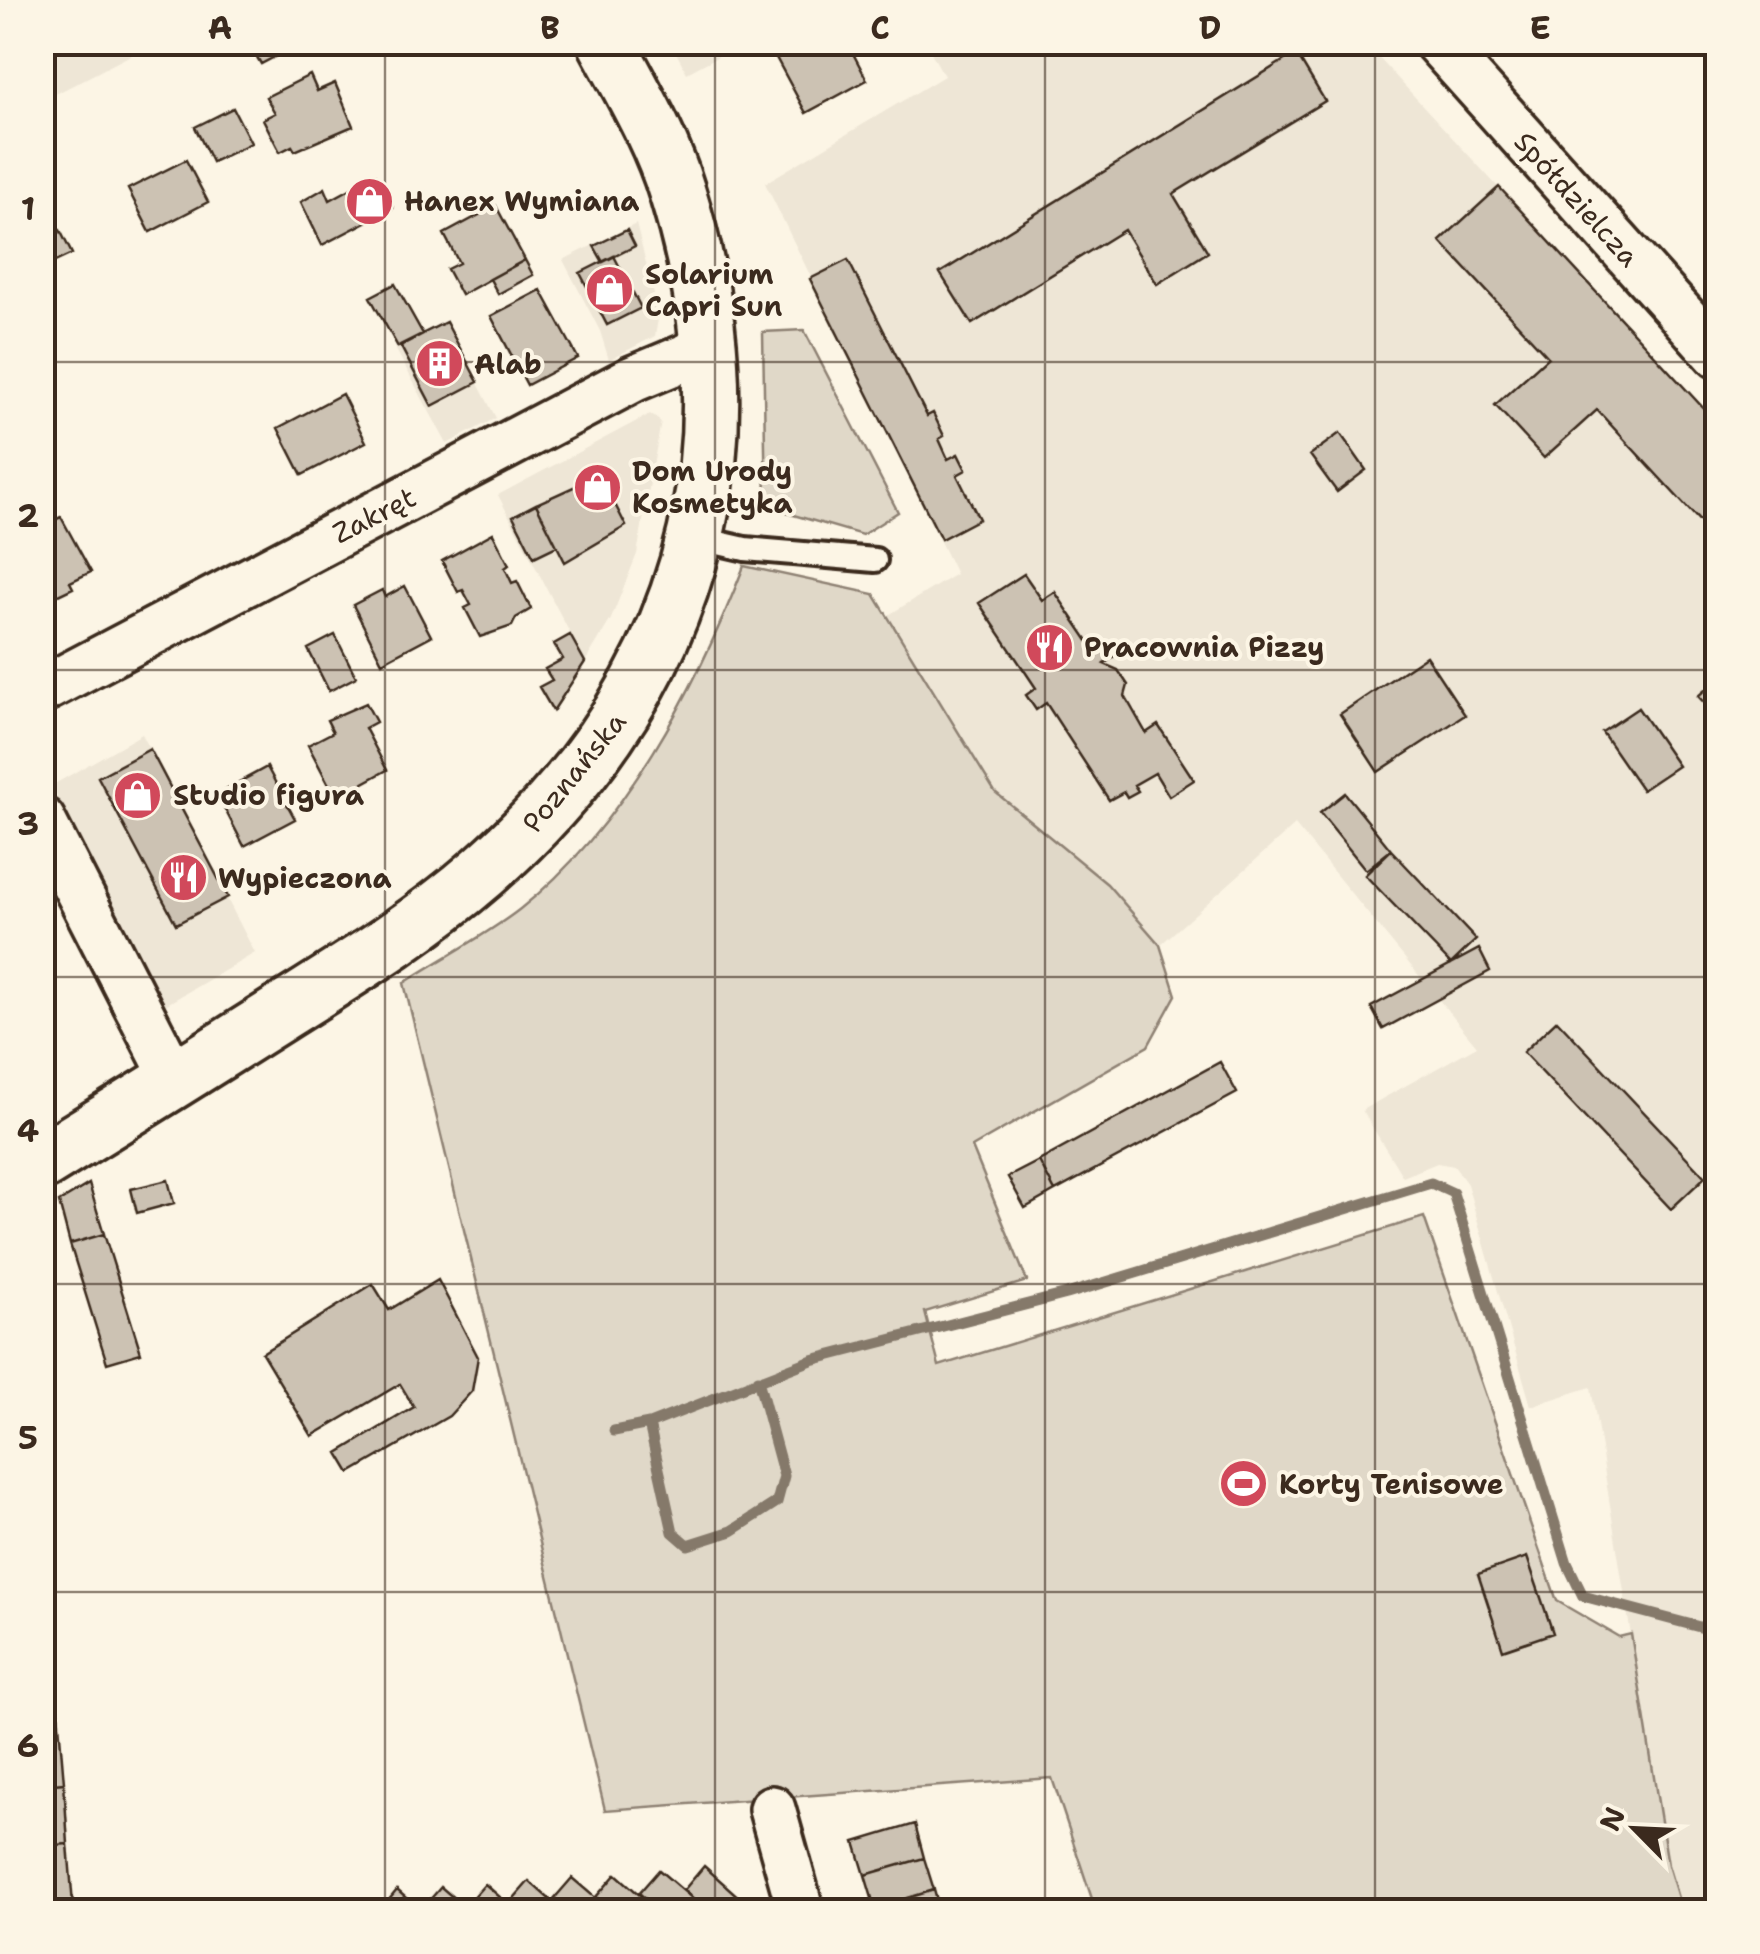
<svg xmlns="http://www.w3.org/2000/svg" width="1760" height="1954" viewBox="0 0 1760 1954" font-family="'Shantell Sans',sans-serif">
	<style>
		.built { fill: #eee6d6 }
		.green { fill: #e0d8c8; stroke: #8e8173; stroke-width: 2.5 }
		.water { fill: #b7ad9e; stroke: #85796b; stroke-width: 2.5 }
		.lines { fill: none; stroke-linecap: round; stroke-linejoin: round }
		.stream { stroke: #85796b; stroke-width: 11 }
		.building { fill: #ccc2b3; stroke: #3b2a1e; stroke-width: 2.5 }
		.service-casing { stroke: #3b2a1e; stroke-width: 30 }
		.minor-casing { stroke: #3b2a1e; stroke-width: 52 }
		.tertiary-casing { stroke: #3b2a1e; stroke-width: 62 }
		.service { stroke: #fcf5e5; stroke-width: 22 }
		.minor { stroke: #fcf5e5; stroke-width: 45 }
		.tertiary { stroke: #fcf5e5; stroke-width: 55 }
		.grid { fill: none; stroke: #3b2a1e; stroke-width: 2.5; stroke-opacity: 0.55 }
		.labels { text-anchor: middle; dominant-baseline: central; stroke-width: 8; stroke-linejoin: round; paint-order: stroke }
		.street-label { font-size: 28px; fill: #3b2a1e; stroke: #fcf5e5 }
		.poi-label { font-size: 28px; font-weight: bold; fill: #3b2a1e; stroke: #fcf5e5; text-anchor: start }
		.neatline { fill: none; stroke: #3b2a1e; stroke-width: 4 }
		.grid-label { font-size: 32px; text-anchor: middle; font-weight: bold; fill: #3b2a1e }
	</style>
	<rect width="100%" height="100%" fill="#fcf5e5"/>
	<filter id="ink" filterUnits="userSpaceOnUse"><feTurbulence type="fractalNoise" baseFrequency=".01" numOctaves="2"/><feDisplacementMap in="SourceGraphic" scale="20" xChannelSelector="R" yChannelSelector="G"/><feConvolveMatrix kernelMatrix="1 2 1 2 8 2 1 2 1" color-interpolation-filters="sRGB"/></filter>
	<g filter="url(#ink)">
		<path class="built" d="M43 42H154V43L48 98 43 87Z
			M671 43H743L687 73Z
			M926 43H1365L1717 424V1911H1682L1668 1865 1591 1387 1531 1406 1467 1184 1454 1166 1437 1163 1403 1177 1362 1110 1477 1046 1295 825 1160 945 1107 884 995 792 887 616 956 574 765 183 944 76Z
			M636 224 659 314 655 336 609 360 600 331 563 260Z
			M446 322 496 418 447 444 395 348Z
			M650 414 661 422 637 554 611 619 585 662 498 495Z
			M142 734 255 953 160 1008 51 786Z"/>
		<path class="green" d="M804 330 898 512 862 535 766 507 763 332Z
			M744 566 874 594 995 792 1107 884 1160 945 1176 995 1148 1046 972 1147 1027 1281 925 1312 939 1366 1424 1217 1557 1601 1619 1637 1631 1634 1668 1865 1682 1911H1096L1052 1778 605 1810 404 983C442 958 484 937 520 909 624 827 697 687 744 566Z"/>
		<path class="water" d="M1717 1475V1657C1703 1602 1696 1528 1717 1475Z"/>
		<g class="lines">
			<path class="stream" d="M649 1424 673 1532 688 1545 732 1531 777 1502 784 1476 758 1380
				M614 1431 649 1424 812 1360 1067 1294 1431 1183 1453 1193 1567 1563 1583 1596 1711 1630"/>
		</g>
		<path class="building" d="M248 42H298L299 44 261 64Z
			M791 42H847L867 80 806 113 773 52Z
			M1296 53 1325 101 1173 194 1208 252 1157 284 1124 230 972 324 940 273Z
			M310 75 317 91 335 83 353 126 295 151 292 146 280 152 263 119 275 113 266 97Z
			M233 108 251 143 212 162 195 127Z
			M186 160 208 202 150 232 128 189Z
			M376 175 393 208 322 245 301 202 325 188 330 200Z
			M1499 187 1718 424V541L1597 410 1544 458 1495 405 1548 357 1440 241Z
			M496 206 525 260 461 295 447 269 459 263 444 234Z
			M60 230 72 254 42 268V237Z
			M627 230 635 246 603 262 594 246Z
			M614 256 641 308 607 325 580 273Z
			M525 260 533 275 498 294 490 279Z
			M848 260 927 416 933 413 944 436 939 439 948 459 958 454 966 470 957 475 979 519 941 539 810 279Z
			M395 284 423 334 398 347 370 297Z
			M541 290 578 358 527 385 491 316Z
			M446 322 478 382 432 406 400 345Z
			M342 394 366 442 302 475 278 428Z
			M1340 433 1366 470 1337 492 1310 455Z
			M600 475 626 526 565 562 536 504Z
			M536 504 557 546 534 557 513 516Z
			M61 517 91 572 70 582 73 588 54 597 42 574V526Z
			M493 533 509 565 505 568 512 583 517 581 531 609 516 618 512 626 480 637 465 608 471 605 463 590 458 592 442 561Z
			M1024 574 1042 600 1055 592 1095 651 1105 644 1113 657 1104 664 1118 670 1128 685 1125 696 1146 733 1158 725 1194 780 1169 796 1155 773 1134 785 1138 791 1127 797 1124 792 1109 800 1046 703 1036 710 1026 695 1036 688 979 603Z
			M405 586 431 636 382 662 353 605 382 590 385 597Z
			M335 635 356 677 329 691 308 649Z
			M570 635 585 662 553 711 539 687 552 680 545 669 563 659 554 644Z
			M1426 656 1465 715 1378 772 1340 714Z
			M1713 683 1718 704 1711 710 1698 696Z
			M366 703 376 722 365 728 387 770 336 798 308 745 333 732 327 720Z
			M1638 708 1678 766 1642 790 1602 732Z
			M150 749 228 897 176 924 98 777Z
			M267 767 295 819 244 846 217 794Z
			M1345 793 1391 850 1366 870 1320 813Z
			M1391 850 1476 940 1451 964 1365 875Z
			M1479 949 1490 971 1383 1029 1371 1007Z
			M1557 1020 1705 1177 1671 1209 1523 1052Z
			M1220 1062 1237 1093 1055 1191 1039 1161Z
			M1039 1161 1055 1191 1025 1208 1008 1177Z
			M168 1180 174 1203 137 1213 131 1189Z
			M89 1184 104 1234 70 1244 59 1202Z
			M104 1234 141 1353 107 1363 70 1244Z
			M438 1280 478 1357 472 1391 449 1416 350 1473 338 1453 414 1407 400 1384 312 1436 262 1353 373 1284 389 1310Z
			M1527 1557 1553 1633 1503 1650 1478 1574Z
			M49 1601 54 1662 42 1663V1602Z
			M54 1662 59 1723 42 1724V1663Z
			M59 1723 64 1783 42 1785V1724Z
			M64 1783 68 1844 42 1846V1785Z
			M915 1824 924 1858 865 1875 855 1842Z
			M68 1844 73 1905 42 1907V1846Z
			M924 1858 934 1890 875 1908 865 1875Z
			M704 1866 751 1908 748 1912H708L684 1890Z
			M659 1870 707 1911 706 1912H660L639 1893Z
			M616 1874 659 1912H613L596 1897Z
			M572 1878 612 1912H565L552 1901Z
			M529 1881 564 1912H518L509 1904Z
			M485 1884 517 1912H470L465 1907Z
			M441 1887 470 1912 421 1910Z
			M397 1890 422 1912H379Z
			M934 1890 940 1912H876L875 1908Z
			M73 1905 74 1912H42V1907Z"/>
		<g class="lines">
			<defs>
				<path id="service" d="M697 538 745 549 875 560"/>
				<path id="minor" d="M1437 42 1718 355
					M42 690 633 379 708 348
					M42 820 175 1080
					M772 1809 801 1912"/>
				<path id="tertiary" d="M42 1162C122 1113 200 1064 279 1014 349 970 420 927 483 872 689 692 759 455 677 192 661 139 632 91 606 42"/>
			</defs>
			<use href="#service" class="service-casing"/>
			<use href="#minor" class="minor-casing"/>
			<use href="#tertiary" class="tertiary-casing"/>
			<use href="#service" class="service"/>
			<use href="#minor" class="minor"/>
			<use href="#tertiary" class="tertiary"/>
		</g>
	</g>
	<path class="grid" d="M385 42V1912M715 42V1912M1045 42V1912M1375 42V1912M42 362H1718M42 670H1718M42 977H1718M42 1284H1718M42 1592H1718"/>
	<defs>
		<symbol id="shop-disc" viewBox="-11 -11 22 22"><circle r="9.5" fill="#d1495b" stroke="#fcf5e5"/><path d="M-5-2.5h2.3a2.7 3.5 0 0 1 5.4 0H5L5.5 6h-11ZM-1.5-2.5h3a1.5 2.3 0 0 0-3 0Z" fill="#fff"/></symbol>
		<symbol id="building-disc" viewBox="-11 -11 22 22"><circle r="9.5" fill="#d1495b" stroke="#fcf5e5"/><path d="M-4-6H4V6H1V3H-1V6H-4ZM-2.5-4.3h1.7v1.8h-1.7ZM.8-4.3h1.7v1.8H.8ZM-2.5-1h1.7V.8h-1.7ZM.8-1h1.7V.8H.8Z" fill="#fff"/></symbol>
		<symbol id="restaurant-disc" viewBox="-11 -11 22 22"><circle r="9.5" fill="#d1495b" stroke="#fcf5e5"/><path d="M-5-6h1v4h1v-4h1v4h1v-4h1v5L-1.5 .5V6h-2V.5L-5-1ZM5-6V6H3V1.5H1.5Q1.5-4 5-6Z" fill="#fff"/></symbol>
		<symbol id="stadium-disc" viewBox="-11 -11 22 22"><circle r="9.5" fill="#d1495b" stroke="#fcf5e5"/><path d="M0-5a6.5 5 0 1 0 0 10a6.5 5 0 1 0 0-10ZM-3.5-1.8h7v3.6h-7Z" fill="#fff"/></symbol>
	</defs>
	<g fill-rule="evenodd">
		<use href="#shop-disc" x="342" y="174" width="55" height="55"/>
		<use href="#shop-disc" x="582" y="262" width="55" height="55"/>
		<use href="#building-disc" x="412" y="336" width="55" height="55"/>
		<use href="#shop-disc" x="570" y="460" width="55" height="55"/>
		<use href="#restaurant-disc" x="1022" y="620" width="55" height="55"/>
		<use href="#shop-disc" x="110" y="768" width="55" height="55"/>
		<use href="#restaurant-disc" x="156" y="850" width="55" height="55"/>
		<use href="#stadium-disc" x="1216" y="1456" width="55" height="55"/>
	</g>
	<g class="labels">
		<g class="street-label">
			<text transform="translate(1577 199) rotate(48)">Spółdzielcza</text>
			<text transform="translate(374 515) rotate(-27)">Zakręt</text>
			<text transform="translate(574 772) rotate(-51)">Poznańska</text>
		</g>
		<g class="poi-label">
			<text x="404" y="201">Hanex Wymiana</text>
			<text x="645" y="274">Solarium<tspan x="645" dy="32">Capri Sun</tspan></text>
			<text x="474" y="364">Alab</text>
			<text x="632" y="471">Dom Urody<tspan x="632" dy="32">Kosmetyka</tspan></text>
			<text x="1084" y="647">Pracownia Pizzy</text>
			<text x="173" y="795">Studio figura</text>
			<text x="218" y="878">Wypieczona</text>
			<text x="1279" y="1484">Korty Tenisowe</text>
		</g>
	</g>
	<rect width="1760" height="1954" fill="none" stroke="#fcf5e5" stroke-width="110"/>
	<g transform="translate(1635 1829) rotate(294)" stroke="#fcf5e5" stroke-width="8" paint-order="stroke">
	<path d="M0-8L18 38L0 25L-18 38Z" fill="#3b2a1e"/>
	<text y="-15" font-size="28" font-weight="bold" text-anchor="middle" fill="#3b2a1e">N</text>
	</g>
	<rect x="55" y="55" width="1650" height="1844" class="neatline"/>
	<g class="grid-label">
		<text x="220" y="39">A</text>
		<text x="550" y="39">B</text>
		<text x="880" y="39">C</text>
		<text x="1210" y="39">D</text>
		<text x="1540" y="39">E</text>
		<text x="28" y="220">1</text>
		<text x="28" y="527">2</text>
		<text x="28" y="835">3</text>
		<text x="28" y="1142">4</text>
		<text x="28" y="1449">5</text>
		<text x="28" y="1757">6</text>
	</g>
</svg>
